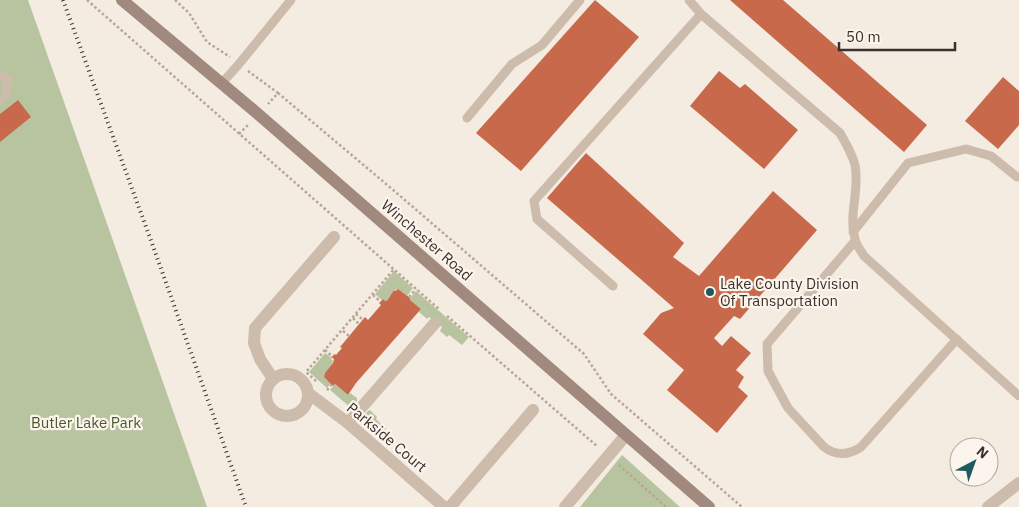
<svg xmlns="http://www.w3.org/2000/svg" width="1019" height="507" viewBox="0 0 1019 507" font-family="'IBM Plex Sans',sans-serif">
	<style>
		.green { fill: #b8c4a0 }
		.building { fill: #c8694b }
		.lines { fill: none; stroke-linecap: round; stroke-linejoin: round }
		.path { stroke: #b9a596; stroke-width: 2.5; stroke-dasharray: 2.5 2.5; stroke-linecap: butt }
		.lane { stroke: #cdbbac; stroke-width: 9 }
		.street { stroke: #cdbbac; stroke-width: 12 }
		.secondary { stroke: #a18a7d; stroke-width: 12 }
		.rail { stroke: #3b302b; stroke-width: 4; stroke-dasharray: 1 4; stroke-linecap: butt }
		.poi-dot { fill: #1f5a5e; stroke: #fbf5ee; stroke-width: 2 }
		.labels { text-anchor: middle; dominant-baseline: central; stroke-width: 4.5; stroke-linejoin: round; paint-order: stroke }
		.street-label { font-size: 15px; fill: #3b302b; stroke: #fbf5ee }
		.poi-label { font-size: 15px; fill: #3b302b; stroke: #fbf5ee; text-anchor: start }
		.park-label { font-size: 15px; fill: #4a5a2e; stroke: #fbf5ee }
	</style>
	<rect width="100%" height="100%" fill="#f4ebe1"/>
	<path class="green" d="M0 0H28L207 507H0Z
		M394 271 413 288 407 296 398 289 394 290 388 301 386 300 385 301 383 299 382 300 375 294Z
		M416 291 469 337 462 345 449 335 447 337 440 331 442 327 429 317 427 319 419 312 421 309 410 300V298Z
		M325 353 332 358 331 359 333 361C332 367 325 371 324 377L331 383 327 388 309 372Z
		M335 384 348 395 350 393 357 398V401L350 407 330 390Z
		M370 410 377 417 376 419 386 429 385 431 387 432 383 436 362 418 368 411Z
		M622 455 680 507H580Z"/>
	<path class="building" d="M595 0 639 37 521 171 476 133Z
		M730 0H783L927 125 904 152Z
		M719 71 740 88 745 84 798 130 764 169 690 106Z
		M1003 77 1019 91V125L998 149 965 121Z
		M18 100 31 117 0 142V114Z
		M586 153 684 243 673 257 699 276 773 191 817 230 740 319 734 316 714 338 722 346 731 336 751 353 736 370 744 377 738 387 748 396 717 433 667 390 684 370 643 334 661 313 674 308 547 198Z
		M398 289 410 298V300L421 309 356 383 348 395 335 384 333 386 324 377 325 373 333 363 334 359 331 357 335 354 336 355 342 348 340 347 365 317 368 320 381 305 379 303 383 299 385 301 386 300 387 301 394 290 395 291Z"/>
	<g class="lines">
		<path class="path" d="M87 0 439 309
			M175 0 189 13 207 42 230 57
			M248 71 278 93 268 104
			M278 93 392 189 584 354 611 394 742 507
			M239 134 249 124
			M373 295 381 302
			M409 297 416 289
			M356 314 363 320
			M447 316 598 447
			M353 318 359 324
			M343 331 349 336
			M325 350 333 357
			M316 381 306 372 394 269
			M327 390 332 384
			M619 465 666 507"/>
		<path class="lane" d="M689 0 701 14 840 133C846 144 852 153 855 165 860 190 848 215 855 239 856 245 861 251 864 256L1019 396
			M0 76 8 79 5 96 0 100
			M222 83 239 64 291 0
			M467 118 512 64 542 45 580 0
			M853 232 908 163 966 149 991 156 1017 177
			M855 241 767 344 768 371 788 408 824 447C836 456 849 455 861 447L957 339
			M613 286 537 219 534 201 701 14"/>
		<path class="street" d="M266 395a21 21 0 1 1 42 0a21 21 0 1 1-42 0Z
			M273 379 260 359 254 343 255 328 334 237
			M308 393 348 423 444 507
			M348 423 435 323
			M450 507 533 410
			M565 507 626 435
			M988 507 1019 483"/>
		<path class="secondary" d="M122 0 258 114 709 507"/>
		<path class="rail" d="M63 0 149 235 246 507"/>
	</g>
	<circle class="poi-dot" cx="710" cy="292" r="5"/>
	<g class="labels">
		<g class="street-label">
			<text transform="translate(427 240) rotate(41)">Winchester Road</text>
			<text transform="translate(387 437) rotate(40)">Parkside Court</text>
		</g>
		<g class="poi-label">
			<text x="720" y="283">Lake County Division<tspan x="720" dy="17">Of Transportation</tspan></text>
		</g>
		<g class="park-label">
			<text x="86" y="422">Butler Lake Park</text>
		</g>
	</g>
	<g transform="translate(974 462) rotate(41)"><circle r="24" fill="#fbf5ee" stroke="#aea6a0"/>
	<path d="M0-4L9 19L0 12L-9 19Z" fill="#1f5a5e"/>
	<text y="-8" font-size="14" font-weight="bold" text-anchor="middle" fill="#3b302b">N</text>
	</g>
	<path d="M839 42v8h116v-8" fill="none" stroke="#3b302b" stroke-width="2.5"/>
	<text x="846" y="42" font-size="15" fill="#3b302b" stroke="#fbf5ee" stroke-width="4" paint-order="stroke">50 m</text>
</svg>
